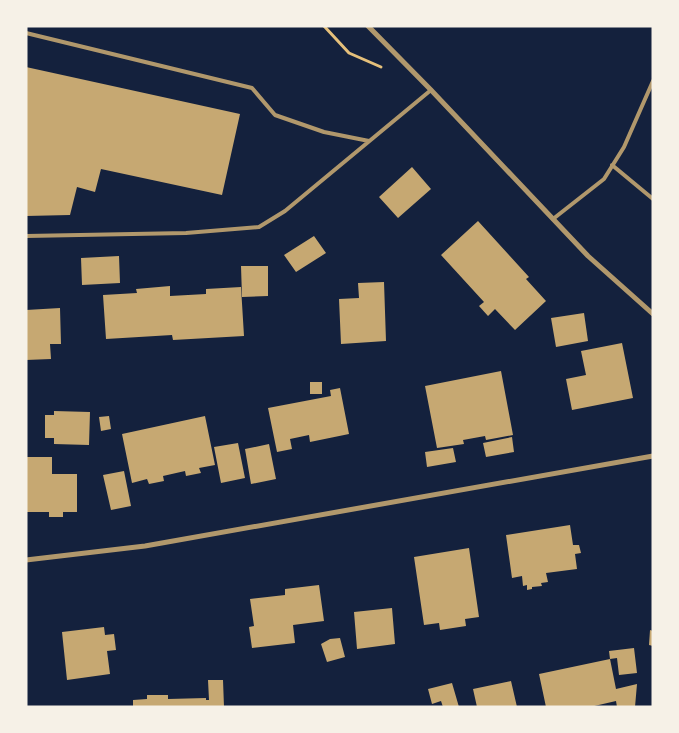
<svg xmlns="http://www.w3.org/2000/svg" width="679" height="733" viewBox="0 0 679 733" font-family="Mulish,sans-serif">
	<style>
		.building { fill: #c6a872 }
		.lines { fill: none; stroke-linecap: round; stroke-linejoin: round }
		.path { stroke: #e5c07b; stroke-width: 3 }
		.service { stroke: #b1986c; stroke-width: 4 }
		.minor { stroke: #b1986c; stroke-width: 5 }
	</style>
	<rect width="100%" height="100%" fill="#14213d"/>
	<path class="building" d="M26 67 240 114 222 195 101 169 95 192 77 187 70 215 26 216Z
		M412 167 431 189 398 218 379 197Z
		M478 221 529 277 526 279 546 301 515 330 495 309 488 316 479 306 484 302 441 255Z
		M314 236 326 253 296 272 284 255Z
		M119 256 120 283 82 285 81 258Z
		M241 266H268V296L242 297Z
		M384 282 386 341 341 344 339 299 359 298 358 283Z
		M170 286V296L206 294V289L241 287 244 336 173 340 172 335 106 339 103 295 137 293 136 289Z
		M60 308 61 344H50L51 359 26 360V310Z
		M584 313 588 341 556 347 551 318Z
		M622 343 633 398 572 410 566 379 586 375 581 351Z
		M501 371 513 435 486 440 485 436 463 440 464 444 437 448 425 386Z
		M310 382H322V394H310Z
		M340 388 349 434 310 442 309 435 290 439 292 449 277 452 268 408 331 396 330 390Z
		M54 411 90 412 89 445 54 444V438H45V415H54Z
		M109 416 111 429 101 431 99 417Z
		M205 416 215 465 199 468 201 473 186 476 185 471 163 476 164 481 149 484 147 479 132 483 122 434Z
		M512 437 514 452 486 457 483 443Z
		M238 443 245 478 221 483 214 447Z
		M269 444 276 479 251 484 245 449Z
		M453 448 456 462 427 467 425 452Z
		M26 457H52V474H77V512H63V517H49V512H26Z
		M124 471 131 506 111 510 103 475Z
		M570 525 573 545H579L581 553 575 554 577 569 546 573 548 582 541 583 542 586 532 587V589L527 590V585L523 586 522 576 512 578 506 535Z
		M469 548 479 617 465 619 466 626 440 630 439 623 424 625 414 557Z
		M319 585 324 621 293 625 295 643 252 648 249 627 254 626 250 599 285 595V589Z
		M392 608 395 644 357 649 354 612Z
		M104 627 105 635 114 634 116 650 107 651 110 674 67 680 62 632Z
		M650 630 653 631V646L649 645Z
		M340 638 345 657 327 662 321 644 330 639Z
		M634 648 637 673 619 675 617 658 610 659 609 651Z
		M610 659 616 689 637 684 635 707H617L616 701 590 707H546L539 674Z
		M208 680H223L224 707H133V700L147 699V695H168V699L206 698V700H209Z
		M511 681 517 707H477L473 689Z
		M452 683 459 707H443L441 701 432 704 428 689Z"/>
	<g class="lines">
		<path class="path" d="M324 26 349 53 381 67"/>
		<path class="service" d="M26 33 252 88 275 115 324 132 369 141
			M612 165 653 199
			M553 219 604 179 624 147 653 81
			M26 236 186 233 259 227 285 211 431 90"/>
		<path class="minor" d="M368 26 431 90 588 256 653 314
			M26 560 145 546 653 456"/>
	</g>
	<rect width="679" height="733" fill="none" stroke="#f6f1e7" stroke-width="55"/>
</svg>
